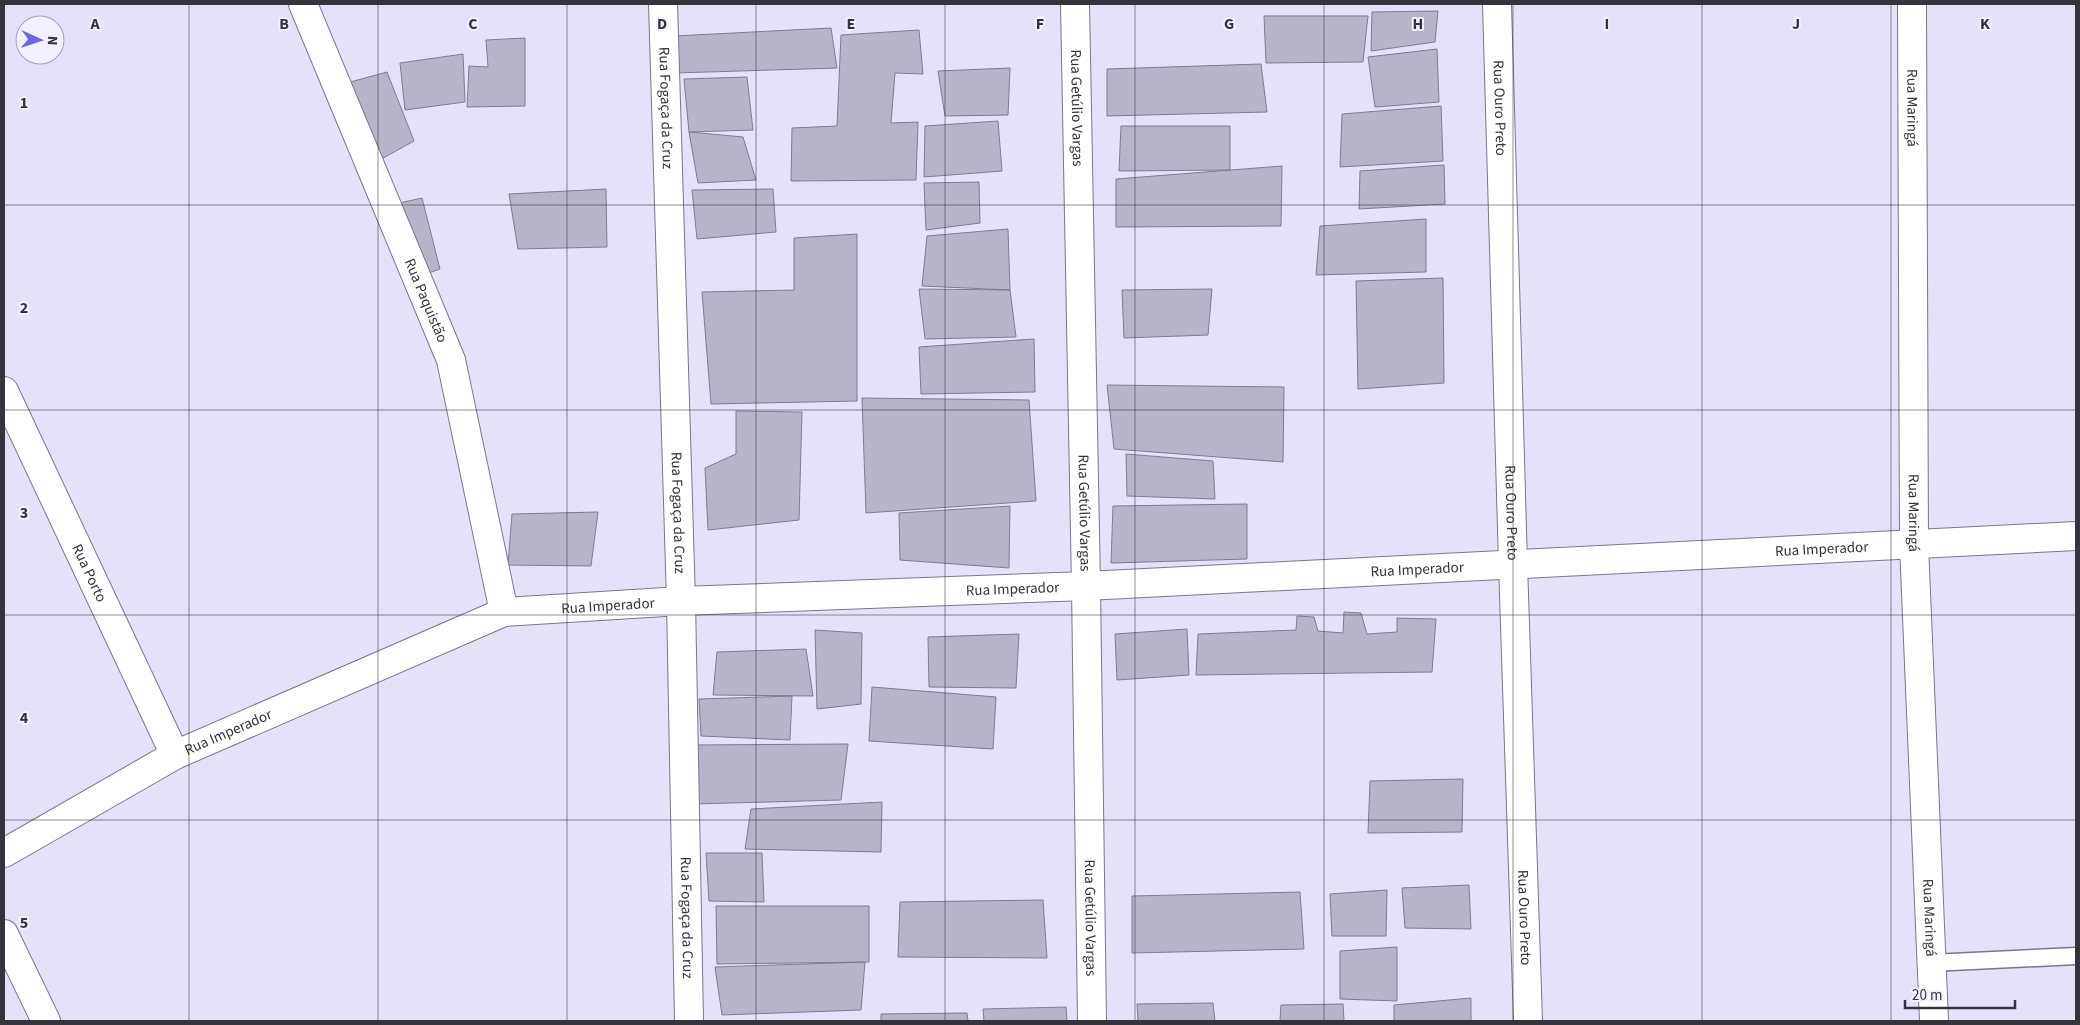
<svg xmlns="http://www.w3.org/2000/svg" width="2080" height="1025" viewBox="0 0 2080 1025" font-family="'Source Sans 3',sans-serif">
	<style>
		.building { fill: #b8b3c9; stroke: #807b90 }
		.lines { fill: none; stroke-linecap: round; stroke-linejoin: round }
		.lane-casing { stroke: #7a768b; stroke-width: 19 }
		.street-casing { stroke: #7a768b; stroke-width: 30 }
		.secondary-casing { stroke: #7a768b; stroke-width: 30 }
		.lane { stroke: #fff; stroke-width: 16 }
		.street { stroke: #fff; stroke-width: 28 }
		.secondary { stroke: #fff; stroke-width: 28 }
		.grid { fill: none; stroke: #35333c; stroke-width: 1; stroke-opacity: 0.55 }
		.labels { text-anchor: middle; dominant-baseline: central; stroke-width: 4; stroke-linejoin: round; paint-order: stroke }
		.street-label { font-size: 15px; fill: #35333c; stroke: #f3f0fe }
		.grid-label { font-size: 16px; text-anchor: middle; font-weight: bold; fill: #35333c; stroke: #f3f0fe; stroke-width: 4; stroke-linejoin: round; paint-order: stroke }
	</style>
	<rect width="100%" height="100%" fill="#e6e1f9"/>
	<path class="building" d="M1438 11 1435 42 1371 51 1372 12Z
		M1264 16H1368L1363 62 1266 63Z
		M831 28 837 68 675 73 674 36Z
		M919 30 923 74 895 73 891 123 918 122 916 180 791 181 792 128 837 126 841 35Z
		M525 38V106L467 107 469 66 488 67 486 40Z
		M1437 49 1439 102 1375 107 1368 57Z
		M463 54 465 102 405 110 400 63Z
		M1261 64 1267 112 1107 116V69Z
		M1010 68 1008 115 945 116 938 71Z
		M387 72 414 141 376 162 343 84Z
		M747 77 753 130 689 132 684 79Z
		M1441 106 1443 161 1340 167 1342 114Z
		M998 121 1002 171 924 177 925 126Z
		M1121 126H1230V170L1119 171Z
		M689 132 743 137 756 180 698 183Z
		M1444 165 1445 204 1359 209 1360 171Z
		M1282 166 1281 226 1116 227V179Z
		M979 182 980 223 926 230 924 183Z
		M606 189 607 247 518 249 509 194Z
		M773 189 776 232 697 239 692 190Z
		M422 198 440 269 423 275 395 204Z
		M1426 219V272L1316 275 1320 226Z
		M1008 229 1010 290 922 286 927 236Z
		M857 234V401L711 404 702 292 794 290V238Z
		M1443 278 1444 383 1358 389 1356 281Z
		M919 289 1010 290 1016 337 925 339Z
		M1212 289 1208 335 1124 338 1122 290Z
		M1034 339 1035 392 921 394 919 347Z
		M1107 385 1284 387 1283 462 1114 449Z
		M862 398 1029 400 1036 501 866 513Z
		M736 411 802 412 799 520 708 530 705 468 736 454Z
		M1126 454 1213 461 1215 499 1127 496Z
		M1247 504V559L1111 563 1113 506Z
		M1010 506 1009 568 900 560 899 513Z
		M598 512 591 566 508 565 512 514Z
		M1344 612 1361 613 1367 634 1397 632V618L1436 619 1432 672 1196 675 1198 634 1296 630 1297 616 1314 617 1318 631 1343 633Z
		M1187 629 1189 675 1117 680 1115 634Z
		M815 630 862 633 861 704 817 709Z
		M1019 634 1016 688 929 687 928 637Z
		M806 649 813 696 713 695 717 652Z
		M872 687 996 697 993 749 869 741Z
		M792 696 790 740 701 736 699 699Z
		M848 744 841 800 694 804 690 745Z
		M1463 779 1462 832 1368 833 1370 781Z
		M882 802 881 852 745 849 751 809Z
		M706 853H762L764 902 709 901Z
		M1469 885 1471 929 1405 928 1402 888Z
		M1387 890 1386 936H1332L1330 894Z
		M1300 892 1304 949 1132 953V896Z
		M1043 900 1047 958 898 957 900 902Z
		M716 906H869V962L717 964Z
		M1397 947V1001L1340 999V951Z
		M865 962 861 1010 722 1015 715 967Z
		M1471 998V1021H1394V1005Z
		M1213 1003 1215 1021H1138L1137 1004Z
		M1343 1004 1344 1021H1280L1281 1005Z
		M1066 1007 1067 1021H984L983 1009Z
		M967 1013 968 1021H881V1014Z"/>
	<g class="lines">
		<defs>
			<path id="lane" d="M1931 963 2076 956"/>
			<g id="street">
				<path id="s1" d="M303 4 451 360 504 612"/>
				<path id="s2" d="M663 4 681 601 689 1021"/>
				<path id="s3" d="M1075 4 1086 586 1092 1021"/>
				<path id="s4" d="M1497 4 1513 564 1528 1021"/>
				<path id="s5" d="M4 391 175 755"/>
				<path id="s6" d="M4 853 175 755 504 612 681 601 1086 586 2076 536"/>
				<path d="M4 934 46 1021"/>
			</g>
			<g id="secondary">
				<path id="s7" d="M1912 4 1914 545 1934 1021"/>
			</g>
		</defs>
		<use href="#lane" class="lane-casing"/>
		<use href="#street" class="street-casing"/>
		<use href="#secondary" class="secondary-casing"/>
		<use href="#lane" class="lane"/>
		<use href="#street" class="street"/>
		<use href="#secondary" class="secondary"/>
	</g>
	<path class="grid" d="M189 4V1021M378 4V1021M567 4V1021M756 4V1021M945 4V1021M1135 4V1021M1324 4V1021M1513 4V1021M1702 4V1021M1891 4V1021M4 205H2076M4 410H2076M4 615H2076M4 820H2076"/>
	<g class="labels">
		<g class="street-label">
			<text stroke="none"><textPath href="#s2" startOffset="104">Rua Fogaça da Cruz</textPath></text>
			<text stroke="none"><textPath href="#s3" startOffset="104">Rua Getúlio Vargas</textPath></text>
			<text stroke="none"><textPath href="#s4" startOffset="104">Rua Ouro Preto</textPath></text>
			<text stroke="none"><textPath href="#s7" startOffset="104">Rua Maringá</textPath></text>
			<text stroke="none"><textPath href="#s1" startOffset="321">Rua Paquistão</textPath></text>
			<text stroke="none"><textPath href="#s2" startOffset="509">Rua Fogaça da Cruz</textPath></text>
			<text stroke="none"><textPath href="#s3" startOffset="509">Rua Getúlio Vargas</textPath></text>
			<text stroke="none"><textPath href="#s4" startOffset="509">Rua Ouro Preto</textPath></text>
			<text stroke="none"><textPath href="#s7" startOffset="509">Rua Maringá</textPath></text>
			<text stroke="none"><textPath href="#s6" startOffset="1875">Rua Imperador</textPath></text>
			<text stroke="none"><textPath href="#s6" startOffset="1470">Rua Imperador</textPath></text>
			<text stroke="none"><textPath href="#s5" startOffset="201">Rua Porto</textPath></text>
			<text stroke="none"><textPath href="#s6" startOffset="1065">Rua Imperador</textPath></text>
			<text stroke="none"><textPath href="#s6" startOffset="660">Rua Imperador</textPath></text>
			<text stroke="none"><textPath href="#s6" startOffset="255">Rua Imperador</textPath></text>
			<text stroke="none"><textPath href="#s2" startOffset="914">Rua Fogaça da Cruz</textPath></text>
			<text stroke="none"><textPath href="#s3" startOffset="914">Rua Getúlio Vargas</textPath></text>
			<text stroke="none"><textPath href="#s4" startOffset="914">Rua Ouro Preto</textPath></text>
			<text stroke="none"><textPath href="#s7" startOffset="914">Rua Maringá</textPath></text>
		</g>
	</g>
	<g class="grid-label">
		<text x="95" y="29">A</text>
		<text x="284" y="29">B</text>
		<text x="473" y="29">C</text>
		<text x="662" y="29">D</text>
		<text x="851" y="29">E</text>
		<text x="1040" y="29">F</text>
		<text x="1229" y="29">G</text>
		<text x="1418" y="29">H</text>
		<text x="1607" y="29">I</text>
		<text x="1796" y="29">J</text>
		<text x="1985" y="29">K</text>
		<text x="24" y="108">1</text>
		<text x="24" y="313">2</text>
		<text x="24" y="518">3</text>
		<text x="24" y="723">4</text>
		<text x="24" y="928">5</text>
	</g>
	<rect width="2080" height="1025" fill="none" stroke="#35333c" stroke-width="10"/>
	<g transform="translate(40 40) rotate(93)"><circle r="24" fill="#f3f0fe" stroke="#a7a4b0"/>
	<path d="M0-4L9 19L0 12L-9 19Z" fill="#6f67e1"/>
	<text y="-8" font-size="14" font-weight="bold" text-anchor="middle" fill="#35333c">N</text>
	</g>
	<path d="M1905 1000v8h110v-8" fill="none" stroke="#35333c" stroke-width="2.5"/>
	<text x="1912" y="1000" font-size="15" fill="#35333c" stroke="#f3f0fe" stroke-width="4" paint-order="stroke">20 m</text>
</svg>
